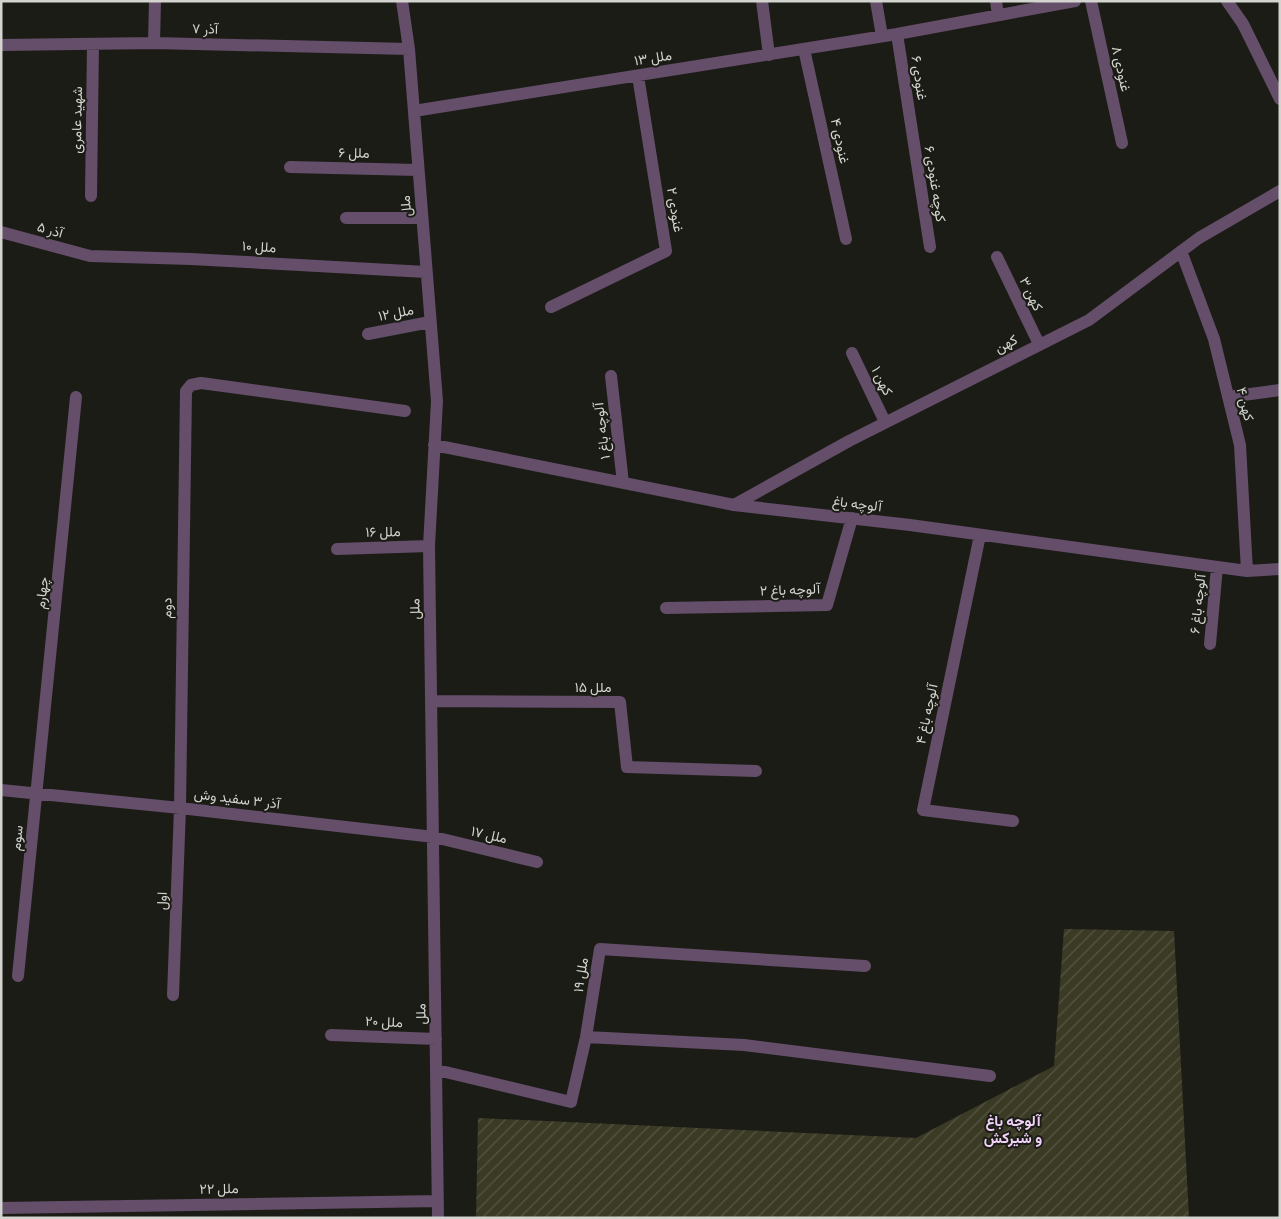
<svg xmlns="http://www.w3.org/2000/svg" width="1281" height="1219" viewBox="0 0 1281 1219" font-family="Signika,Vazirmatn,sans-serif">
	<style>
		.garden { fill: url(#garden-furrows) }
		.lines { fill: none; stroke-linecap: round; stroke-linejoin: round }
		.minor { stroke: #644e6a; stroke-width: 12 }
		.labels { text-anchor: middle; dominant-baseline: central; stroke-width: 4; stroke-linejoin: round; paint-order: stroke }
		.street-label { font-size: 14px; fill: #d3d3cf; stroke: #1c1c16 }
		.neighbourhood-label { font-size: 15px; font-weight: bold; fill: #f0d2f8; stroke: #1c1c16 }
	</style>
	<defs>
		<pattern id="garden-furrows" width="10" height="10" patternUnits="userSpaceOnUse" patternTransform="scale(1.25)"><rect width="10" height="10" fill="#3a3a25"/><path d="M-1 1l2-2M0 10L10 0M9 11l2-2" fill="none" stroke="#565644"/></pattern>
	</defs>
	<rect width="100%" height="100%" fill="#1c1c16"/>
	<path class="garden" d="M1064 929 1174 931 1189 1218H476L478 1118 916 1138 1054 1066Z"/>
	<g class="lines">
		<path class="minor" d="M402 1 409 49 437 401 429 546 438 1218
			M762 1 769 55
			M876 1 882 36
			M996 1 998 15
			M1091 1 1122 143
			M1227 1 1243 24 1280 99
			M897 34 930 247
			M154 43 155 1
			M1 45 154 43 409 49
			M804 49 846 239
			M414 111 897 34 1075 1
			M290 167 418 170
			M91 196 93 44
			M346 218H422
			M1 232 90 256 191 259 426 272
			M1181 251 1214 339 1240 445 1247 571
			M997 257 1039 344
			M551 307 666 251 638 76
			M368 334 430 322
			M852 353 885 422
			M611 376 623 483
			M1228 397 1280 390
			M434 445 734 505 910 525 1247 571 1280 569
			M734 505 849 441 1089 320 1199 238 1280 191
			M980 535 923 810 1013 821
			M337 549 429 546
			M666 608 827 605 852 518
			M1210 644 1217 567
			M432 701 620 702 627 767 756 771
			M1 790 180 808 434 837 537 862
			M18 976 76 397
			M173 995 180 808 186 391 191 385 201 383 405 411
			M331 1035 436 1039
			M586 1037 744 1045 990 1076
			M437 1070 571 1102 586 1037 600 949 865 966
			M1 1208 438 1201"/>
	</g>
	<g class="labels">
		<g class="street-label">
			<text transform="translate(205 29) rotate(1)">آذر ۷</text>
			<text transform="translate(653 58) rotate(-9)">ملل ۱۳</text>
			<text transform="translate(1121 69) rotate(78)">۸ غنودی</text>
			<text transform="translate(919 78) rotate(82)">۶ غنودی</text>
			<text transform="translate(77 120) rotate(-89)">شهید عامری</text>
			<text transform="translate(840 141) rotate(78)">۴ غنودی</text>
			<text transform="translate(354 153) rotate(1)">۶ ملل</text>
			<text transform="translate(935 184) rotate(81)">کوچه غنودی ۶</text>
			<text transform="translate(406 206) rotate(-95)">ملل</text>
			<text transform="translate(675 210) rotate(81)">۲ غنودی</text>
			<text transform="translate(50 230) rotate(16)">آذر ۵</text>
			<text transform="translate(259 247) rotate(3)">۱۰ ملل</text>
			<text transform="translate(1031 294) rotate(64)">۳ کهن</text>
			<text transform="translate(396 313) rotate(-11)">۱۲ ملل</text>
			<text transform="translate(1006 344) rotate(-27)">کهن</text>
			<text transform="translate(882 381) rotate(64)">۱ کهن</text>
			<text transform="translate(1245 404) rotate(76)">۴ کهن</text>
			<text transform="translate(602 431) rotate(-97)">۱ آلوچه باغ</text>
			<text transform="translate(857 504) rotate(7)">آلوچه باغ</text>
			<text transform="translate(383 532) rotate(-1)">۱۶ ملل</text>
			<text transform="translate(790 590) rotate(-2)">۲ آلوچه باغ</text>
			<text transform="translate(42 593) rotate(-84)">چهارم</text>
			<text transform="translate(1198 604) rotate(-84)">۶ آلوچه باغ</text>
			<text transform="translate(167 608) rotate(-89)">دوم</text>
			<text transform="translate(415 609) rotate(-91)">ملل</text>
			<text x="593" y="687">ملل ۱۵</text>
			<text transform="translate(927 714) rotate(-78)">۴ آلوچه باغ</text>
			<text transform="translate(237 799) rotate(7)">آذر ۳ سفید وش</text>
			<text transform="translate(489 835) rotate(13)">ملل ۱۷</text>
			<text transform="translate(17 838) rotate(-84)">سوم</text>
			<text transform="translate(162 901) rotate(-88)">اول</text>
			<text transform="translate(581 975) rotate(-81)">ملل ۱۹</text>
			<text transform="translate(421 1014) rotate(-91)">ملل</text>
			<text transform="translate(384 1022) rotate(2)">۲۰ ملل</text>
			<text transform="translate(219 1189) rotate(-1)">۲۲ ملل</text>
		</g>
		<g class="neighbourhood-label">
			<text x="1013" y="1121">آلوچه باغ<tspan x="1013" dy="17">و شیرکش</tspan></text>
		</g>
	</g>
	<rect width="1281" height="1219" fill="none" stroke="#d3d3cf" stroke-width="5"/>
</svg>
